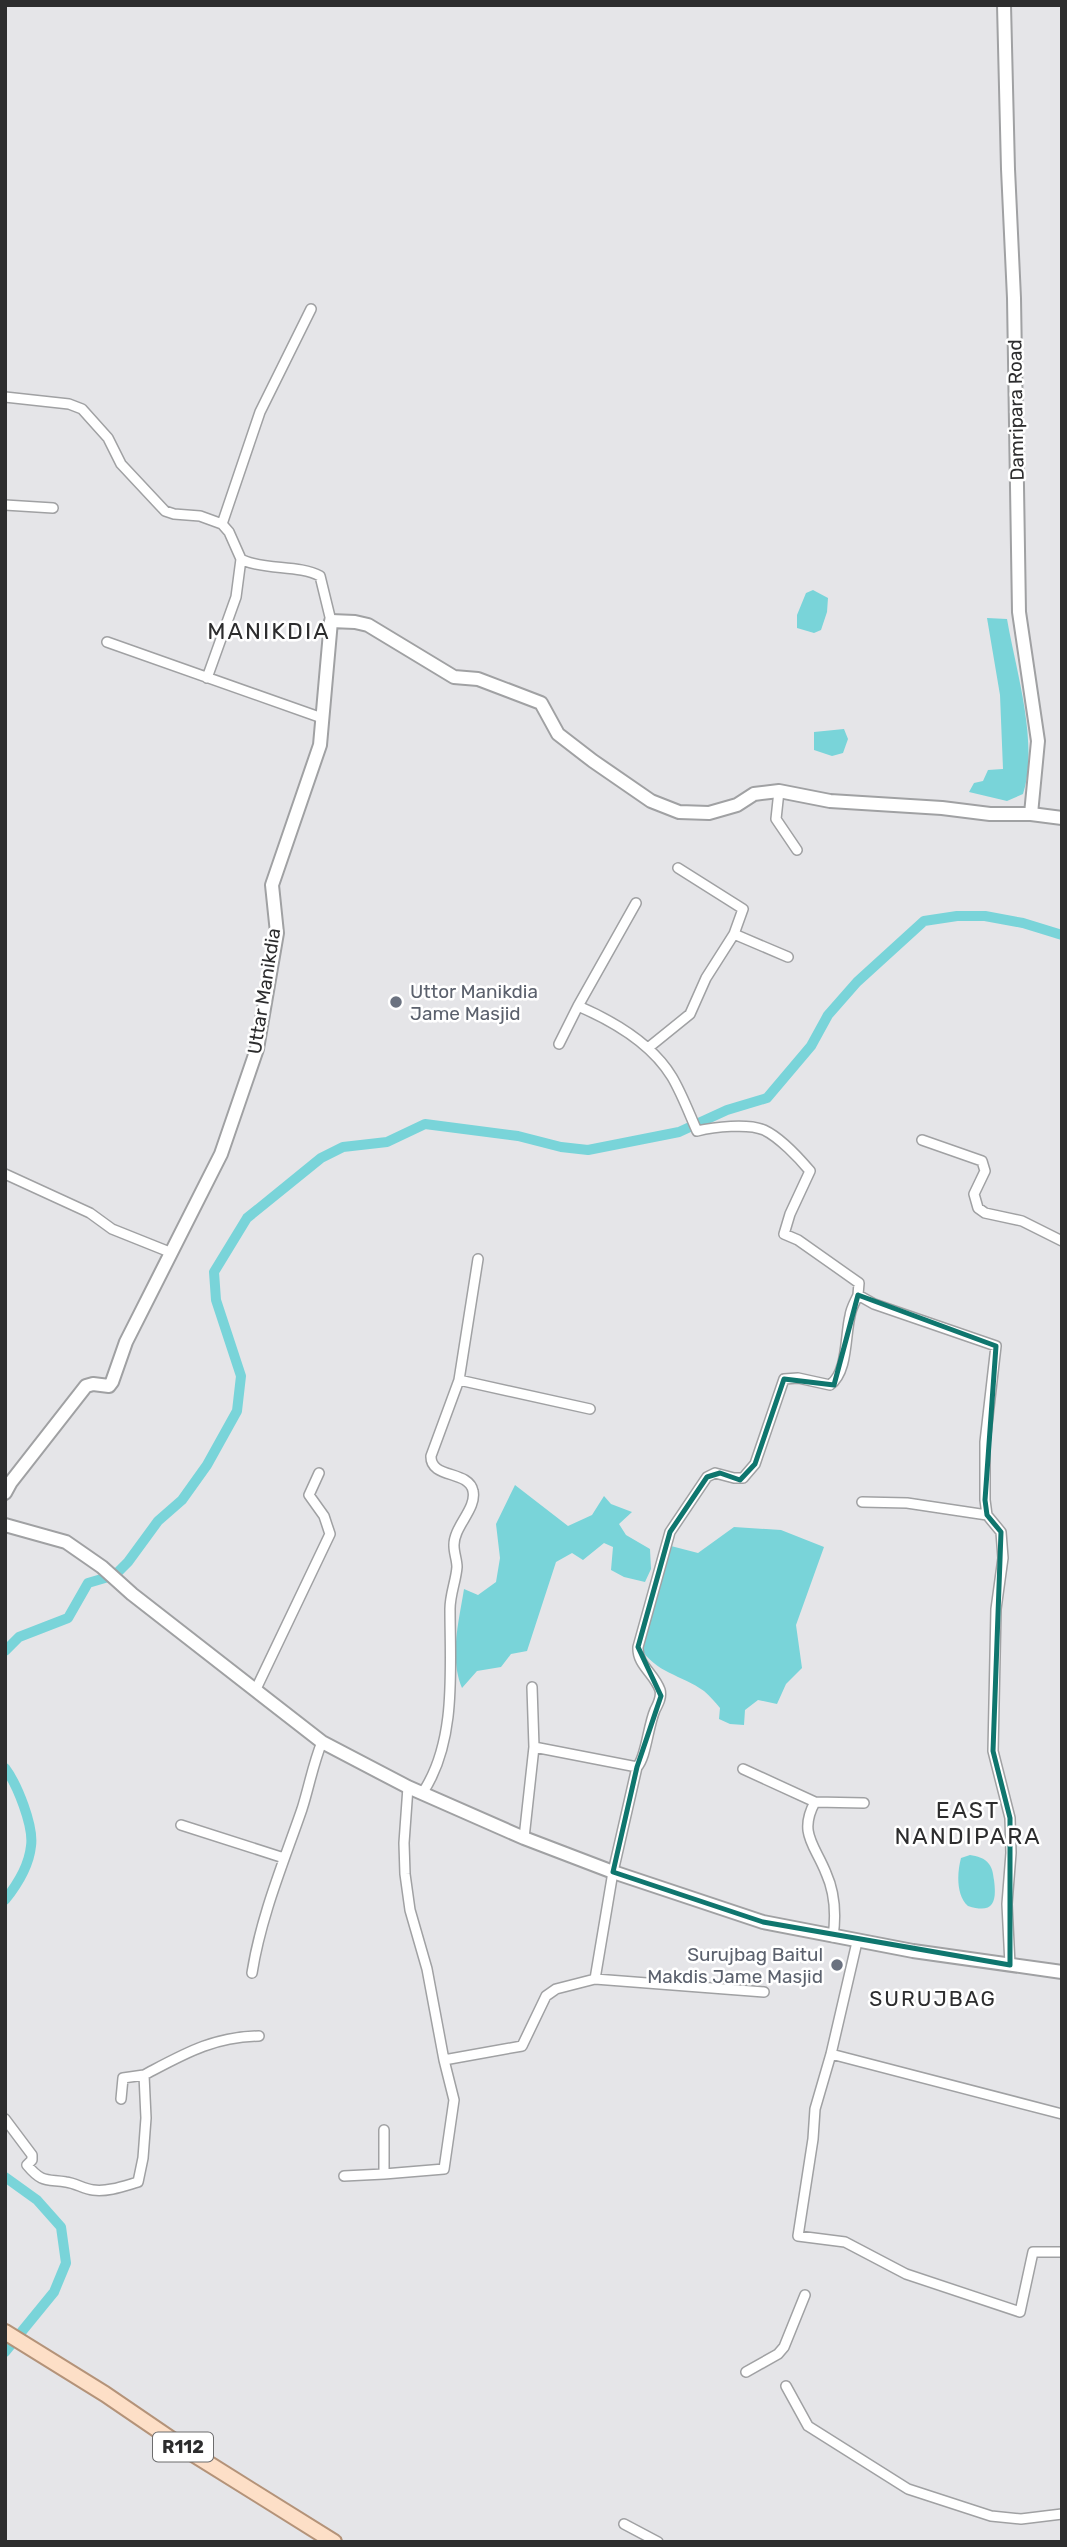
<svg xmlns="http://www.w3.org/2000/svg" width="1067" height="2547" viewBox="0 0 1067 2547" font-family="Rubik,sans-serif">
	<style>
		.water { fill: #79d4d9 }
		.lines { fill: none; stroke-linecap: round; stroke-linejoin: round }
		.canal { stroke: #79d4d9; stroke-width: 10 }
		.minor-casing { stroke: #a0a1a3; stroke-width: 12 }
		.tertiary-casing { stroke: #a0a1a3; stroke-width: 16 }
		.secondary-casing { stroke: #a0a1a3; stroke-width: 16 }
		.primary-casing { stroke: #b49379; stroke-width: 18 }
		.minor { stroke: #fff; stroke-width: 9 }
		.tertiary { stroke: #fff; stroke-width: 12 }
		.secondary { stroke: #fff; stroke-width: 12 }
		.primary { stroke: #fddfc7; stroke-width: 14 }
		.marked { fill: none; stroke: #0f766e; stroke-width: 5; stroke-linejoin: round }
		.worship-dot { fill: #6b7280; stroke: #fff; stroke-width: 2.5 }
		.labels { text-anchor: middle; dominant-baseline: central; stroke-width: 5; stroke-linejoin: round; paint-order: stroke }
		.shield { fill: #fff; stroke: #6c6c6d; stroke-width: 2 }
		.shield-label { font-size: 18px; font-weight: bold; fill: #2d2d2e }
		.street-label { font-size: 19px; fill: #2d2d2e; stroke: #fff }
		.worship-label { font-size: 19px; fill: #5b616d; stroke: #fff; text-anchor: start }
		.neighbourhood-label { font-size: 21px; letter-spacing: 2px; fill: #2d2d2e; stroke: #fff }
		.quarter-label { font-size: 23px; letter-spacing: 2px; fill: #2d2d2e; stroke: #fff }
	</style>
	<rect width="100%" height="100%" fill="#e5e5e8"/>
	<path class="water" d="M813 590 828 598 827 612 821 630 814 633 797 628V615L806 593Z
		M987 618 1007 619C1016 671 1039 744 1023 794L1007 801 969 792 974 783 983 781 988 770 1003 769 1000 695Z
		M844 729 848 739 843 753 832 756 814 750V732Z
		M515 1485 568 1526 592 1515 604 1496 611 1504 632 1512 619 1524 626 1535 650 1549 651 1569 645 1582 624 1577 611 1570 613 1547 604 1543 583 1560 572 1553 556 1562 527 1651 511 1654 501 1667 477 1671 462 1688C449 1657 459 1621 464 1589L478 1595 496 1582 500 1558 496 1524Z
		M734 1527 781 1530 824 1547 796 1625 802 1668 786 1684 777 1704 758 1700 745 1710 744 1725 730 1724 719 1719 720 1708C715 1702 710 1696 704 1691 682 1675 655 1673 640 1647L671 1546 698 1553Z
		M970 1855C977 1856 985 1858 989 1864 993 1869 993 1875 994 1880 997 1903 993 1914 968 1906 956 1895 957 1873 961 1858Z"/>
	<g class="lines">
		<path class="canal" d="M5 1651 19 1637 68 1618 88 1583 115 1575 128 1562 158 1521 182 1500 207 1465 237 1411 241 1376 216 1300 214 1272 247 1218 321 1158 343 1147 387 1142 425 1124 518 1136 561 1147 588 1150 679 1132 727 1110 767 1098 811 1046 828 1015 857 982 924 921 957 916H985L1023 923 1062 935
			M5 1768C17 1784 34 1826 31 1846 29 1866 17 1885 5 1900
			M5 2177 37 2200 61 2227 66 2263 54 2292 5 2352"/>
		<defs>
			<path id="minor" d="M311 309 260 412 222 524 229 532 241 559 245 561C268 570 300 565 320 576L331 621
				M5 397 69 404 82 409 108 438 121 464 165 511 174 514 200 516 222 524
				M5 505 53 508
				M107 642 322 718
				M207 678 236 597 241 559
				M779 791 776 819 797 850
				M734 934 788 957
				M578 1006C613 1021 652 1044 672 1077 682 1094 689 1113 697 1131 714 1127 748 1123 764 1130 779 1137 799 1158 810 1171L790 1214 784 1234 798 1240 859 1283 858 1295 874 1304 996 1346 985 1442V1500L987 1515 1001 1532 1003 1558 996 1609 993 1751 1010 1818 1011 1853 1007 1904 1010 1965
				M559 1044 578 1006 636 903
				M648 1048 690 1014 706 978 734 934 743 909 678 868
				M922 1140 982 1161 985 1171 974 1194 978 1208 985 1213 1022 1221 1062 1241
				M5 1174 90 1213 112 1229 172 1253
				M459 1380 590 1409
				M862 1502 907 1503 987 1515
				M256 1689 330 1534 324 1516 309 1495 319 1473
				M637 1767C646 1758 648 1726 655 1710 658 1704 662 1697 660 1690 654 1673 637 1665 638 1647L670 1532 707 1477 715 1473 734 1478H743L755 1464 784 1379 798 1378 830 1385C848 1372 845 1336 850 1316 851 1308 855 1302 858 1295
				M743 1769 815 1802 864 1803
				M408 1787 404 1843 405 1874 410 1910 427 1969 444 2060
				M423 1792C457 1741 450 1668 450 1609 450 1594 456 1581 457 1567 457 1560 454 1553 454 1546 453 1527 477 1509 473 1491 469 1470 430 1479 431 1456L459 1380 478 1259
				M815 1802C798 1833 815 1845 826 1873 835 1893 836 1916 833 1937
				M181 1825 284 1858
				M524 1838 534 1747 532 1687
				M857 1942 831 2054 815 2109 813 2139 798 2236 845 2242 906 2274 1020 2312 1033 2252H1062
				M252 1973C261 1916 283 1864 302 1809 309 1787 313 1764 322 1742
				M595 1979 764 1992
				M831 2054 1062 2114
				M144 2075C184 2054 212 2037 259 2036
				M5 2119 32 2155V2160L27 2165C42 2183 46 2179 66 2182 75 2183 84 2189 93 2190 108 2192 124 2186 138 2182L143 2158 146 2118 144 2075 123 2078 121 2099
				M384 2130V2174L444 2169 454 2100 444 2060 522 2046 546 1996 556 1989 595 1979 613 1872 637 1767 534 1747
				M344 2176 384 2174
				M746 2372 778 2354 784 2347 805 2295
				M786 2386 808 2426 908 2489 991 2516 1021 2519 1062 2514
				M624 2524 658 2542"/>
			<path id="tertiary" d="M1031 814 1062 818
				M5 1525 66 1542 102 1567 132 1594 322 1742 408 1787 524 1838 613 1872 763 1922 913 1951 1062 1972"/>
			<path id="secondary" d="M5 1493 11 1482 86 1386 93 1384 109 1386 112 1382 126 1342 221 1154 257 1049 277 933 272 885 320 745 331 621 355 622 368 625 454 677 478 679 541 703 558 734 593 761 651 801 679 812 709 813 737 805 754 794 779 791 830 801 942 808 990 814H1031L1038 741 1019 612 1014 298 1008 169 1004 5"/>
			<path id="primary" d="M5 2332 105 2394 190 2452 334 2542"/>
		</defs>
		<use href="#minor" class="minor-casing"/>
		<use href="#tertiary" class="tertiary-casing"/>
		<use href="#secondary" class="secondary-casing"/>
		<use href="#primary" class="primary-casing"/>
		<use href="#minor" class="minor"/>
		<use href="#tertiary" class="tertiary"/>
		<use href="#secondary" class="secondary"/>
		<use href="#primary" class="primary"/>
	</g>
	<path class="marked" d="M858 1295 996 1346 985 1500 987 1515 1001 1532 993 1751 1010 1818V1965L763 1922 613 1872 637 1767 661 1696 638 1647 670 1532 707 1477 720 1473 740 1480 755 1464 784 1379 834 1385Z"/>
	<g class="worship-dot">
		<circle cx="396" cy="1002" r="7"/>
		<circle cx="837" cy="1965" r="7"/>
	</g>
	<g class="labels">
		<rect class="shield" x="153" y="2432.5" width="60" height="29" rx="5"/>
		<g class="shield-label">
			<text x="183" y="2447">R112</text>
		</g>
		<g class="street-label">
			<text transform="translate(1016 410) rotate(-91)">Damripara Road</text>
			<text transform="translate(264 991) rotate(-81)">Uttar Manikdia</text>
		</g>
		<g class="worship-label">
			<text x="410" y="991">Uttor Manikdia<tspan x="410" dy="22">Jame Masjid</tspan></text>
			<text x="823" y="1954" text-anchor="end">Surujbag Baitul<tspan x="823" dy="22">Makdis Jame Masjid</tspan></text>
		</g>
		<g class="neighbourhood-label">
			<text x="933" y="1998">SURUJBAG</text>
		</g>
		<g class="quarter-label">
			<text x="269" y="631">MANIKDIA</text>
			<text x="968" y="1810">EAST<tspan x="968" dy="26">NANDIPARA</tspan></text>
		</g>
	</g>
	<rect width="1067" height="2547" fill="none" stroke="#2d2d2e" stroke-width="14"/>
</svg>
